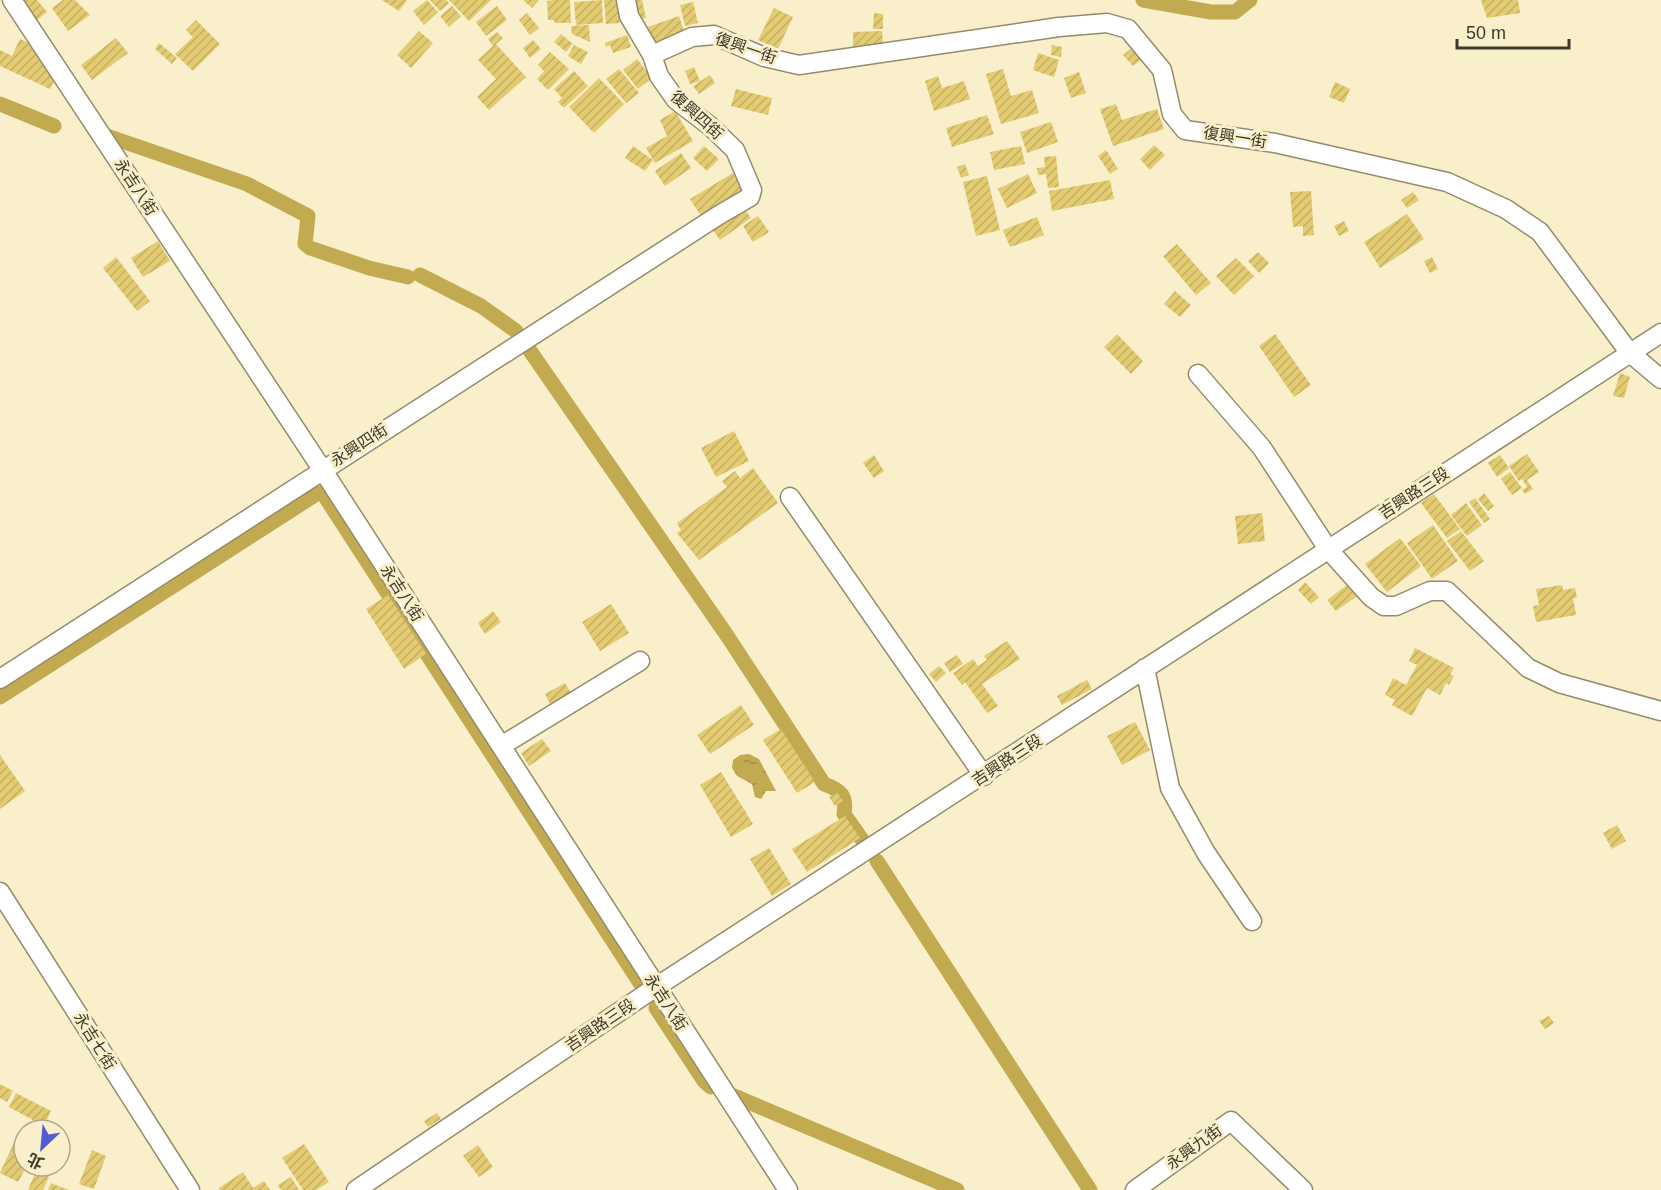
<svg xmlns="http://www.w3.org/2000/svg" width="1661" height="1190" viewBox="0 0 1661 1190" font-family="Helvetica,'Noto Sans TC',sans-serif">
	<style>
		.water { fill: url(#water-ripples) }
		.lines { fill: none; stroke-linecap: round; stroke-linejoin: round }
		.canal { stroke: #c2aa51; stroke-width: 15 }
		.building { fill: url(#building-hatch) }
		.minor-casing { stroke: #958b69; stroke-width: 21 }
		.minor { stroke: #fff; stroke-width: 18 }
		.labels { text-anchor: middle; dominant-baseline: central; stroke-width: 6; stroke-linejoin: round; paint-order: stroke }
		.street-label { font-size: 16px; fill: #3d392b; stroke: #faefcb }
	</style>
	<defs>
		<pattern id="water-ripples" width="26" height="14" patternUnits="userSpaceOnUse" patternTransform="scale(1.5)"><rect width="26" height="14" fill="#c2aa51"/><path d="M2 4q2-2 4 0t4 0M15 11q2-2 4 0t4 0" fill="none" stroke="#9f8b43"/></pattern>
		<pattern id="building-hatch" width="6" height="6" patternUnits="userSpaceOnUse" patternTransform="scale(1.5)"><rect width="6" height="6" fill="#e3cb72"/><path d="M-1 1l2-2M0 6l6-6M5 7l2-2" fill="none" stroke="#c4af63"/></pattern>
	</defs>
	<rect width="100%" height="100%" fill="#faefcb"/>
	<path class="water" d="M749 754 759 759 776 791H766L761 799 755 797 752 784 737 776 732 768 733 760 740 755Z"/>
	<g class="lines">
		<path class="canal" d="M1143 0 1211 12H1235L1250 0
			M0 104 54 126
			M107 136 247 184 308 216 305 244 310 248 369 268 408 277
			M420 275 481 306 516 331
			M526 345 728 637 824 784C841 790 847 796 844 814L863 841
			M0 697 318 493 324 495 640 983
			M877 861 1090 1190
			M656 1008 704 1081 711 1087
			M734 1096 957 1190"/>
	</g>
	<path class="building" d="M20 0H37L47 12 36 21Z
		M63 0H75L90 15 68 31 52 8Z
		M382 0H407L399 11Z
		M427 0 438 12 424 25 413 11Z
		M430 0H446L449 3 440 11Z
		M449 0H491L469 21Z
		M523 0H539L532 8Z
		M554 0H570L571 23H555L554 20H548L547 1Z
		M602 0 603 23 576 25 574 2Z
		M604 0H618L620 23 606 24Z
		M629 0H642L646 18 634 21Z
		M1481 0H1518L1520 13 1487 18Z
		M693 2 698 23 685 26 680 5Z
		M452 6 461 16 449 27 440 16Z
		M497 6 507 20 486 36 476 22Z
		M774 8 793 17 778 49 758 40Z
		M527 13 539 28 530 35 519 20Z
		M874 13 883 14V29H873Z
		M679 16 685 34 654 45 648 27Z
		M196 20 220 44 193 71 175 54 193 37 186 30Z
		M589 25 590 42 572 34 571 26Z
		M419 31 433 43 411 68 397 55Z
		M882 31 883 46 853 48V32Z
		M497 32 503 38 496 44 526 77 489 110 477 97 496 79 478 60 493 46 488 39Z
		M561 34 573 44 566 52 554 42Z
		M627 35 631 47 613 53 610 45 606 47 605 43Z
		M116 38 128 53 92 80 81 65Z
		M20 39 42 49 57 75 50 89 0 66V50L12 56Z
		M533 40 541 49 530 58 523 48Z
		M159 43 177 58 172 64 155 49Z
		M574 45 588 52 581 64 568 56Z
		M1052 45 1062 47 1061 57 1051 55Z
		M1133 47 1143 58 1133 66 1123 55Z
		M550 52 569 69 548 90 537 79 544 71 538 65Z
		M1038 53 1059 60 1054 77 1033 70Z
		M637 59 652 78 638 89 623 70Z
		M694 67 700 81 690 84 685 71Z
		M619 69 639 93 626 103 606 79Z
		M1003 69 1011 96 1032 90 1039 113 1001 124 986 74Z
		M574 71 588 86 564 108 558 102 562 98 554 89Z
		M1079 72 1086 93 1071 98 1064 78Z
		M710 75 715 83 699 94 693 86Z
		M938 76 942 88 964 81 970 99 934 111 925 81Z
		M599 78 624 104 594 133 569 107Z
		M1335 82 1350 89 1344 103 1329 97Z
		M736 89 772 98 768 115 731 106Z
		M1116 104 1122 120 1157 109 1164 129 1113 146 1100 109Z
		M675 111 693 141 655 163 646 148 667 136 660 120Z
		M987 115 994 134 952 147 946 128Z
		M1051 122 1058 142 1027 153 1020 132Z
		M1154 145 1165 155 1150 170 1140 159Z
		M633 146 653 160 645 171 625 158Z
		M704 146 719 159 707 171 693 158Z
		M1021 146 1025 164 994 170 990 152Z
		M1106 150 1118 169 1110 174 1098 156Z
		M681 153 691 168 665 186 655 171Z
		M1056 156 1059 187 1048 188 1046 174 1038 175 1037 168 1045 167 1044 157Z
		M965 164 969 175 961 178 957 167Z
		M733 173 743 190 701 216 690 199Z
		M1028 174 1037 193 1007 208 998 189Z
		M987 176 1000 230 976 236 963 182Z
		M1110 180 1114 199 1052 211 1049 191Z
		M1311 191 1314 235 1303 236V226L1293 227 1290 192Z
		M1413 192 1419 200 1407 208 1401 200Z
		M742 206 751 218 720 240 711 227Z
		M1407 214 1424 239 1380 268 1364 242Z
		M758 216 769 232 753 242 743 226Z
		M1037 217 1044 235 1010 247 1003 230Z
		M1344 221 1349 231 1339 236 1334 226Z
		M158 241 170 261 143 277 131 258Z
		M1177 244 1211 283 1196 295 1163 256Z
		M1258 252 1269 263 1259 273 1248 261Z
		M116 257 150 301 137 311 103 268Z
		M1432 257 1438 269 1430 273 1424 261Z
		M1236 258 1254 276 1234 295 1216 276Z
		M1175 291 1191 305 1180 317 1164 304Z
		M1117 334 1143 361 1131 374 1104 347Z
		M1275 334 1311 385 1294 397 1259 346Z
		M1620 373 1630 377 1624 398 1613 396Z
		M734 431 749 461 716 477 701 448Z
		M1527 454 1539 472 1527 480 1533 489 1525 494 1522 490 1527 487 1522 479 1519 481 1509 466Z
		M874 455 884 471 874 478 863 463Z
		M1500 455 1509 468 1497 477 1488 463Z
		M753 468 778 503 699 560 677 533 681 530 677 523 727 487 722 481 735 471 740 478Z
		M1510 472 1522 488 1512 495 1501 479Z
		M1484 493 1494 506 1488 511 1478 499Z
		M1434 494 1460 529 1447 538 1421 503Z
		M1475 498 1490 519 1484 523 1469 502Z
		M1466 503 1482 525 1467 536 1451 515Z
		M1262 513 1265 541 1238 544 1235 516Z
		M1433 525 1458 561 1432 579 1407 543Z
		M1461 531 1484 561 1470 571 1447 541Z
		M1400 538 1421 566 1387 592 1365 564Z
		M1305 582 1319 597 1311 604 1298 590Z
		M1351 582 1360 594 1336 611 1327 600Z
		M1562 585 1563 590 1575 588 1577 598H1573L1576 615 1536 622 1533 606 1539 605 1536 589Z
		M388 595 426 654 404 669 366 609Z
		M611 604 629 633 600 651 582 622Z
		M493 611 501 622 485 634 478 623Z
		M1007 641 1020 659 982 684 998 706 987 713 965 682 962 685 953 673 973 659 978 666 987 660 984 656Z
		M1415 648 1454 668 1450 674 1454 676 1449 685 1446 683 1440 695 1427 688 1412 716 1392 705 1395 700 1385 695 1393 678 1406 685 1417 665 1409 661Z
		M957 655 963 664 950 672 944 663Z
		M939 666 946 673 936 682 929 674Z
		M1087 680 1092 689 1062 705 1057 696Z
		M565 683 571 693 550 704 545 694Z
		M741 705 754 725 710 754 697 735Z
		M1135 722 1150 750 1122 765 1107 736Z
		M781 729 815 782 797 793 763 740Z
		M542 739 551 751 529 766 521 753Z
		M0 755 25 791 0 809Z
		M721 772 753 824 731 837 700 785Z
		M837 792 843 801 835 806 829 797Z
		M845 816 860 838 807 872 792 849Z
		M1617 825 1626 841 1612 849 1603 833Z
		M769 848 791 884 772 896 750 859Z
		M1549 1016 1554 1023 1545 1029 1539 1021Z
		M0 1084 13 1091 7 1102 0 1098Z
		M16 1093 51 1111 44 1126 9 1107Z
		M437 1113 441 1119 428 1127 424 1121Z
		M17 1136 24 1139V1166H27L18 1182 0 1173Z
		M304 1144 329 1182 316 1190H303L282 1158Z
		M478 1145 493 1167 479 1177 463 1156Z
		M92 1150 106 1156 94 1189 79 1184Z
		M36 1171 49 1177 43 1190H28Z
		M243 1172 253 1188 264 1181 270 1190H220L219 1188Z
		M291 1177 299 1190H281L278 1185Z
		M51 1183 69 1190H48Z"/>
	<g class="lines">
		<defs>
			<path id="minor" d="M12 0 322 469 788 1190
				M652 55 692 37 714 35 764 57 799 65 1059 27 1107 23 1128 29 1162 70 1172 114 1185 130 1275 143 1447 182 1506 209 1540 232 1629 352 1661 379
				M1198 374 1262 448 1328 549 1371 597 1384 606H1396L1430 591H1447L1528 668 1559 683 1661 711
				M790 497 984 776
				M1145 668 1170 788 1206 853 1252 921
				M0 679 719 215 750 197 752 190 735 150 710 126 676 100 659 76 652 55 629 16 626 0
				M501 746 640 661
				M0 892 190 1190
				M356 1190 656 987 1661 333
				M1135 1190 1231 1121 1303 1190"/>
		</defs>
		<use href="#minor" class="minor-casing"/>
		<use href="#minor" class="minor"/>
	</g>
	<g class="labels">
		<g class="street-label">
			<text transform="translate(746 48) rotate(19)">復興一街</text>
			<text transform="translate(697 115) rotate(42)">復興四街</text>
			<text transform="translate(1235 137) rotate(9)">復興一街</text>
			<text transform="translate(136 187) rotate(57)">永吉八街</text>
			<text transform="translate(359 445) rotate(-33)">永興四街</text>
			<text transform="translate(1414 493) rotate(-33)">吉興路三段</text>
			<text transform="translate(402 593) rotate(57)">永吉八街</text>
			<text transform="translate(1007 760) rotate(-33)">吉興路三段</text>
			<text transform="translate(666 1002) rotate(57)">永吉八街</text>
			<text transform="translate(600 1025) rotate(-34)">吉興路三段</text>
			<text transform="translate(95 1041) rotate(58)">永吉七街</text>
			<text transform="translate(1194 1147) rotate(-36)">永興九街</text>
		</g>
	</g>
	<g transform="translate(42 1148) rotate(206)"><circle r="28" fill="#faefcb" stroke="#aea68b" stroke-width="1.5"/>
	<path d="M0-4.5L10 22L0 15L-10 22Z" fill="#515dd3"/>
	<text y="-9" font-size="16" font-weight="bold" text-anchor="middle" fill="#3d392b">北</text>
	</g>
	<path d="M1457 39v9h112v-9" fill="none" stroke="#3d392b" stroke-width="3"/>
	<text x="1466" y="39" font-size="18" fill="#3d392b" stroke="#faefcb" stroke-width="4.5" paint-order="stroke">50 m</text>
</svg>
